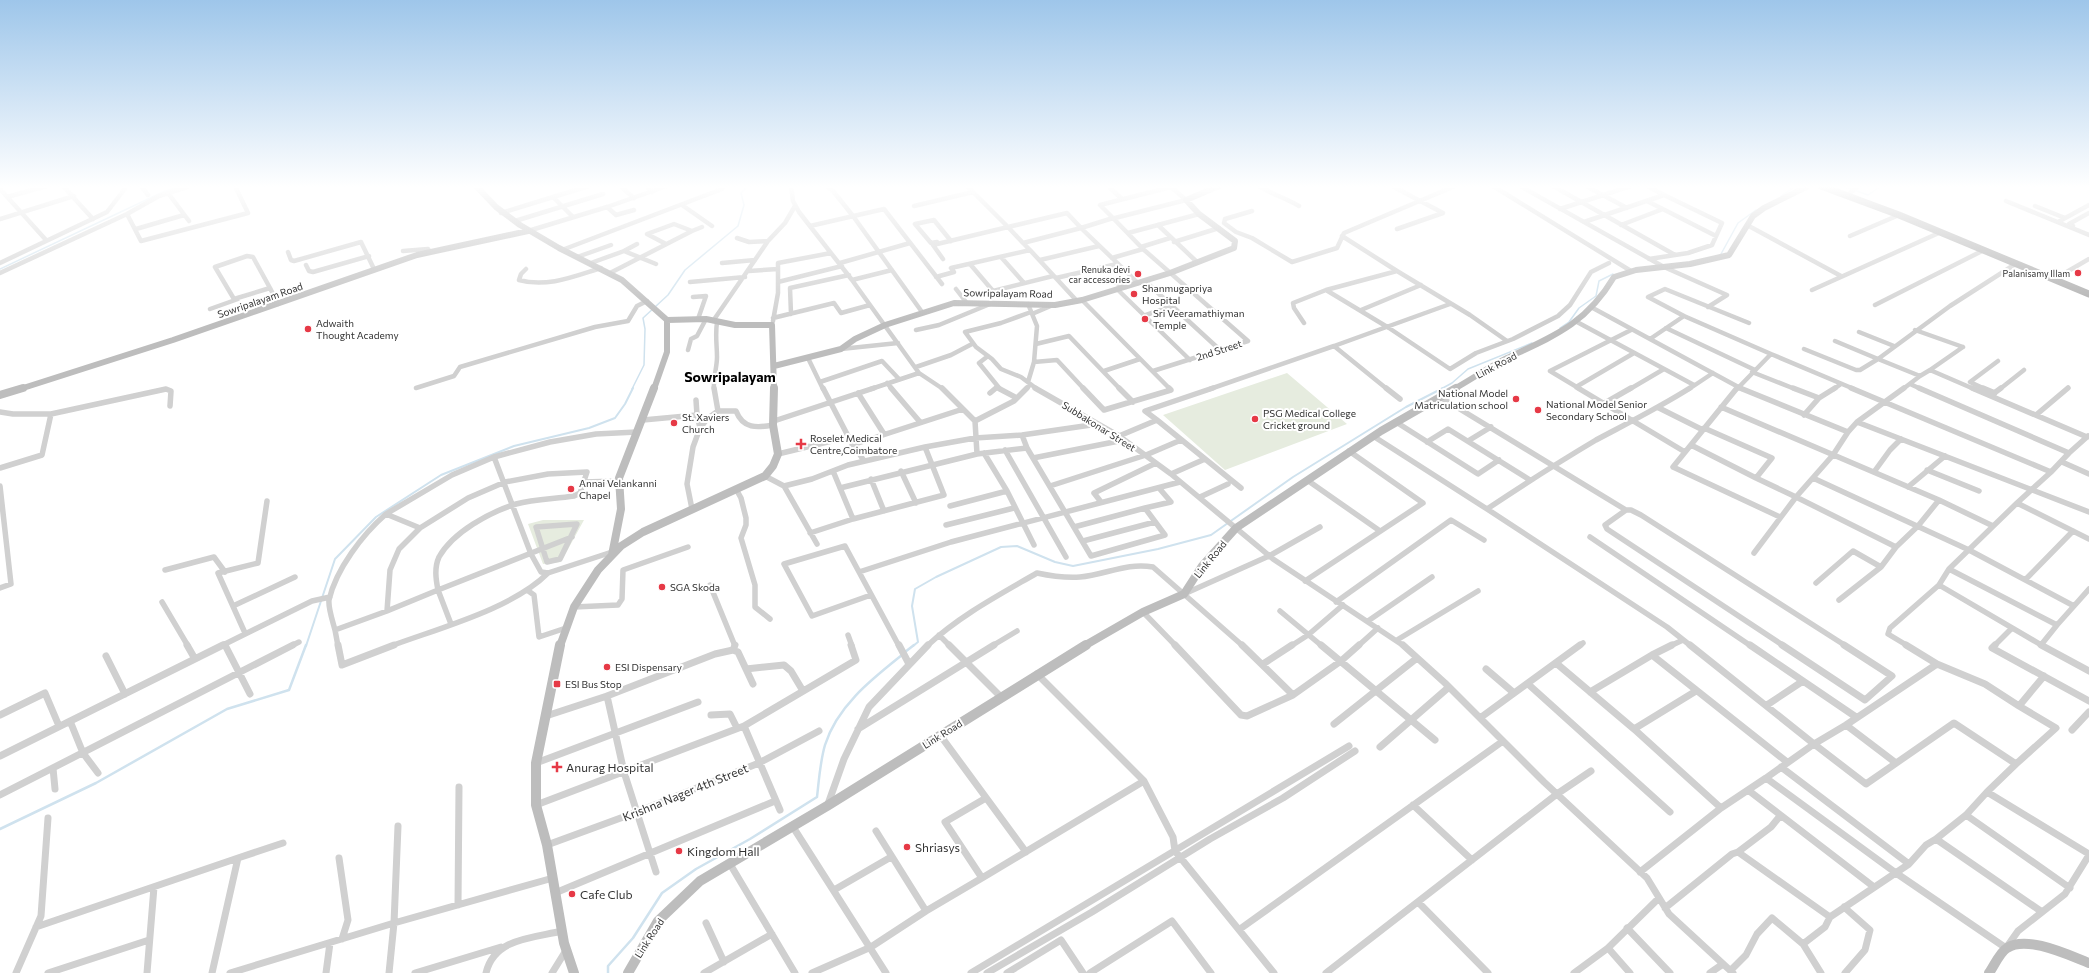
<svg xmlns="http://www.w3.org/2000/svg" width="2089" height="973" viewBox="0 0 2089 973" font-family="Commissioner,sans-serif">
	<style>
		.green { fill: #e6ecdf }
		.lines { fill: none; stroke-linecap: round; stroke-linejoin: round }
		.stream-far2 { stroke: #cfe2ee; stroke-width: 1.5 }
		.stream-far1 { stroke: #cfe2ee; stroke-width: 2 }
		.stream { stroke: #cfe2ee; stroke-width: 2.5 }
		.street-far2 { stroke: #d0d0d0; stroke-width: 4.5 }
		.street-far1 { stroke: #d0d0d0; stroke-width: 5.5 }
		.street { stroke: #d0d0d0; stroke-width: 7 }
		.secondary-far2 { stroke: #bdbdbd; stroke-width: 6 }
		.secondary-far1 { stroke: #bdbdbd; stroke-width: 8 }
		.secondary { stroke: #bdbdbd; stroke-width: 10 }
		.primary { stroke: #ababab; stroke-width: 7 }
		.poi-dot { fill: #e63946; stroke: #fff; stroke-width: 1.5 }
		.labels { text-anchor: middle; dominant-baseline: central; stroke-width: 4; stroke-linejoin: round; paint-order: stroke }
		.far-poi-label { font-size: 9px; fill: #333; stroke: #fff; text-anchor: end }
		.poi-label { font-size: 10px; fill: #333; stroke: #fff; text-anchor: start }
		.street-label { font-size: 10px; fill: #333; stroke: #fff }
		.near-poi-label { font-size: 12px; fill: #333; stroke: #fff; text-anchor: start }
		.near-street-label { font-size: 12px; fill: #333; stroke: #fff }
		.district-label { font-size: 14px; font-weight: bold; fill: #000; stroke: #fff }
	</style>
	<rect width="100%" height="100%" fill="#fff"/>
	<path class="green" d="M1287 373 1347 424 1225 470 1163 415Z
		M543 520H584L561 562 543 564 528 524Z"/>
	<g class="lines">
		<path class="stream-far2" d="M1843 186 1868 195 1881 186
			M1781 196 1796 186
			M1721 254 1738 223 1756 210
			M0 269 165 191 181 186
			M1560 328 1569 322 1579 308 1596 296 1599 281 1613 274
			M632 389 644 365 645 329 643 318 668 295 685 270 738 226 744 205 741 193 748 186
			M1441 389 1452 383 1468 369 1532 343"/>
		<path class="stream-far1" d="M306 646 335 559 376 517 441 475 514 446 589 428 615 418 625 404 633 388
			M913 646 918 642 912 606 915 589 936 577 1001 547 1017 546 1055 562 1073 566 1158 549 1211 535 1293 477 1406 407 1443 388"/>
		<path class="stream" d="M905 652 914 645
			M0 829 96 783 227 709 289 690 306 645
			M608 973V966L633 938 662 893 696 869 750 839 817 797C819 780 820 762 825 745 837 706 872 679 902 655"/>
		<path class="street-far2" d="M63 186 93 219
			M141 186 148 195
			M620 186 634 198
			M646 186 652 192
			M791 186 793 201 799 212 852 280 919 373 943 389
			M826 186 833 191 853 216 922 312
			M967 186 1008 227
			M1108 186 1122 199
			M1259 186C1272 194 1285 198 1299 206
			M1392 186 1443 213 1397 229
			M1493 186 1631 271
			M1520 186 1664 267 1727 295 1708 307
			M1553 186 1675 255
			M1586 186 1627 208
			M1647 186 1664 195
			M1171 187 1186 200 1115 218H1113L1100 205Z
			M0 189 46 240
			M168 193 189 221
			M1850 193 1858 186
			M7 197 47 186
			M553 197 589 186
			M1647 201 1716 236
			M2006 201 2089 235
			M682 205 712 226
			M914 206 973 192
			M2035 206 2065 218
			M607 207 616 215 634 210
			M1560 209 1631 186
			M1252 211 1225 219 1224 223 1236 232 1252 238 1292 262 1337 248 1344 233 1455 186
			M501 213 553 197 573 217
			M127 214 141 241 248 213 235 186
			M1113 218 1143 249 1248 341 1153 371
			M0 219 74 196
			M515 221 603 194
			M1584 222 1664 195 1722 223 1712 245 1688 253 1649 259
			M2058 222 2089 205
			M1158 225 1197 262
			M1621 225 1663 209
			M1747 225 1841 276
			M810 226 884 209 942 284
			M2073 226 2069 224 2089 213
			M136 229 184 215
			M528 231 607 207 667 186
			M692 231 702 227
			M1128 233 1199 214
			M1342 236 1397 271 1326 290 1389 328 1450 369 1476 353 1513 339 1558 316 1570 305 1591 272 1609 263
			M1850 236 1899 215
			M737 238 749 242 768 241
			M937 242 931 243 915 224 934 220 951 241
			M1174 242 1219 228
			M1023 243 1008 227 1067 213 1081 228 1113 218
			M637 244 624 251 656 264
			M1141 247 1170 238
			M562 250 722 189 721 186
			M1030 250 1023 243 1081 228 1138 283
			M403 251 428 249 430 252
			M288 252 291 260 294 261 361 242 374 269
			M247 256 253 257 270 288 234 299 215 267Z
			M577 257 611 245
			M1001 257 1024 283
			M1112 258 1143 249
			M943 259 933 245 1008 227
			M1040 260 1099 246
			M0 263 107 212 127 186
			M591 263 624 251
			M722 263 755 260
			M840 263 910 243
			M970 264 993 291 1053 276
			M306 265 309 271 313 272 369 256
			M526 269 521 274 519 280C547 288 575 276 601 268
			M778 269V263L831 253
			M749 271 778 269V293L773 321
			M1397 271 1470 315 1507 341
			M0 273 127 214 159 196 190 186
			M610 273 692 231 674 224 647 234 666 244
			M936 277 954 272 951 268 1030 250 1077 301
			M2058 277 2089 259
			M1056 278 1117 264
			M1107 279 1126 287
			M852 280 892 270
			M1145 281 1220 350
			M690 282 745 277
			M778 282 842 266
			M270 288 278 304
			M956 289 966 302
			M1117 289 1190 360
			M1812 290 1941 232
			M693 297 706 296 698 319
			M1082 300 1170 389
			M1028 304 1037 326 1034 362 1028 382
			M1875 305 1984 250
			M1591 307 1742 389
			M210 309 238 299
			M1361 310 1421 285
			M1031 312 1001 323 965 332 976 347 992 359 1001 369 1021 377 1037 389
			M791 314 790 288 849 275
			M1032 314 1053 305
			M1146 315 1172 306
			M1684 316 1648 297 1665 289 1749 323
			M773 318 834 303 841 313 870 305
			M713 321 768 241 785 223 795 206
			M1577 322 1694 385
			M1304 323 1294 308 1293 303 1326 290
			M1666 328 1755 370
			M916 330 939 325 990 304
			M1915 330 1963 347
			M1859 332 1894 346
			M1650 339 1684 316 1771 354
			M1835 341 1878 359
			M1036 344 1069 336 1120 389
			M1963 347 1930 370 1974 389
			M841 349 898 343
			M1804 349 1856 370H1860L1878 359
			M688 350 691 339 697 336 706 319
			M988 356 979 363 1000 389
			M808 358 823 389
			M1034 362 1057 360 1084 389
			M916 367 951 355 972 344
			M1104 371 1140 359
			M1550 371 1580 389
			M1550 371 1631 330
			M1752 372 1795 389
			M1920 376 1930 370
			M820 382 882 361 899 379
			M887 383 892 389
			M1910 384 1921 389
			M1576 387 1634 353
			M416 388 454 376 460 367 595 327 628 321 637 306 647 301
			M714 389C713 377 717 368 717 357 717 345 715 336 717 322
			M871 389 919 373
			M995 389 997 387
			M1026 389 1030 385
			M1210 389 1334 346
			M1387 389 1334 346 1450 304
			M1630 389 1664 369
			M1689 389 1713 373
			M1737 389 1771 354 1854 389
			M1834 389 1841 384
			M1903 389 1920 376 1878 359 1950 306 2017 263
			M1985 389 1970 382 1998 361
			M2000 389 2024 370"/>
		<path class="street-far1" d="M823 388 848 436 864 461
			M891 388 920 422
			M942 388 975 421
			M998 388 1017 398
			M1035 388 1119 436 1171 474 1273 559 1404 646
			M1083 388 1104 410 1171 390 1169 388
			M1119 388 1133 402
			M1386 388 1400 399
			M1578 388 1685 452
			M1690 388C1660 407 1628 423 1596 440 1559 462 1523 485 1487 509L1667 627 1691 646
			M1737 388 1673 467 1780 517
			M1740 388 1848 432 1857 422 1904 388
			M1793 388 1819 398 1835 388
			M1851 388 2051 472 2017 503 2089 539
			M1919 388 2069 453 2051 472
			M1972 388 2087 437
			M1983 388 1995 393
			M858 393 884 434
			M990 393 996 388
			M1993 394 2001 388
			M1440 397 1626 510
			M696 400 697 415
			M1603 404 1631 388
			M1721 407 1939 500 1918 526 1896 547
			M1659 408 1703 430
			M718 411H736C743 429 757 428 773 425
			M0 412 13 414H51L42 455 0 468
			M51 414 166 389 171 391 170 406
			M1804 415 1819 398
			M2036 415 2068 388
			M643 420 697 415 700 428
			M1157 420 1145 411 1213 388
			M774 421 874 388
			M1396 422 1478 474 1499 460
			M1857 422 2089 512
			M1704 428 1772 458 1756 478 1796 497 1754 553
			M1022 435 1027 448 1091 556 1165 535 1145 508 1171 502 1159 488
			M1119 436 1157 420 1241 488
			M1373 436 1487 509
			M1468 441 1491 427
			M1427 442 1448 429 1530 480
			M852 445 963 409
			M1691 445 1756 478
			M1027 448 977 454 975 421 1014 401 1027 388
			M1005 450 1066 557
			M984 453 1007 491 1034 545
			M2069 453 2088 436
			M778 454 848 437
			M1033 458 1124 440
			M2062 462 2089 474
			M1927 470 1979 491
			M833 471 853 519 944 495 925 447
			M901 471 916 503
			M587 472 580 493 574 496C555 499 535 499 516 504 490 512 453 532 439 557 434 568 436 580 438 590L387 611 390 570 399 549 420 528 468 498 505 482 548 474Z
			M1874 472 1890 450 1901 439
			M1171 474 1205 459
			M765 476 784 486 812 479 848 465 925 447 975 438 1022 435 1098 424
			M1813 478 1969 550 2074 606 2089 589
			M871 479 884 511
			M1307 480 1380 531
			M583 482 619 481
			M0 486 11 584 0 588
			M784 486 817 544
			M1050 486 1146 455 1181 440
			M1908 487 1945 456
			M840 488 977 454
			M736 489 741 498 746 518V525L741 538 755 585V607L770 619
			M1200 497 1228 484
			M1939 500 1993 526
			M1101 502 1094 493 1156 463
			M2017 503 1949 569 1939 585 2043 646
			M950 506 1007 491
			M692 509 687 484 693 447 700 428 708 418 718 411 714 388
			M1626 510H1631L1641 515 1846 646
			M1626 510 1605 525 1607 529 1784 646
			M386 514 452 475 494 457
			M577 524 560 559 547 562 536 527Z
			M946 525 1014 508
			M1074 527 1145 508
			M810 533 853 519
			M1590 537 1751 646
			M1083 541 1155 522
			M612 552 548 573 541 572 531 554 494 457 550 442 596 434 637 432
			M1949 569 2057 625 2074 606
			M165 570 214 557 225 572
			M859 572 951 542 1180 482
			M2026 579 2073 531
			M1305 581 1423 503 1349 451
			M1816 583 1853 551 1881 567
			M710 585 735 646
			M438 590 451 624
			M438 590 572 537
			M527 590 534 595 539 637 566 628
			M1184 594 1269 556 1320 527
			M871 595 812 616 784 564 845 546 899 646
			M1839 600 1881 567 1896 547 1796 497 1833 455 1848 432
			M162 602 188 646
			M1336 602 1451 520 1484 540
			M233 606 295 577
			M574 607 618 605 622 599 623 570 688 547
			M387 611 335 630C333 622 328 608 329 600 336 569 363 534 386 514L420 528
			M1280 611 1322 646
			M1143 612 1176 646
			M1368 621 1432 577
			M335 630 338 646
			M245 633 218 573 258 563 267 501
			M848 635 852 646
			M939 635 950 646
			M1397 640 1478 591
			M224 644 225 646
			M2041 645 2057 625
			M221 646 312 601 330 597
			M291 646 299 642
			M391 646C439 628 512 609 548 573
			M927 646C959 616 999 595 1037 573 1051 576 1065 578 1080 577 1105 575 1127 562 1153 567L1243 646
			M992 646 1017 631
			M1291 646 1308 635 1343 605
			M1358 646 1378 628
			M1579 646 1583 643
			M1670 646 1683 640
			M1908 646 1888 634 1890 628 1939 585
			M1994 646 2011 629"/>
		<path class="street" d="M187 645 195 659
			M225 645 250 694
			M338 645 342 665 394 645
			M735 645 733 650 738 652 753 684
			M899 645 909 664
			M949 645 1001 697
			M1175 645 1241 715 1247 716 1293 695 1242 645
			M1321 645 1435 740
			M1403 645 1445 683 1544 782 1647 878 1669 914 1733 973
			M1690 645 1814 744 1766 778
			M1750 645 1856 717
			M1782 645 1865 700 1892 676 1844 645
			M1906 645 1937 664
			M1995 645 1992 648 2089 701
			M2041 645 2089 671
			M1652 655 1787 762
			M106 656 125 694
			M1556 663 1634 729 1721 808
			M1263 664 1292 645
			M746 669 784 665 791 671 803 691
			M1486 669 1514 693
			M1037 674 1144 781 1173 837 1175 851 1274 973
			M1528 684 1670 812
			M1590 692 1652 655 1672 645
			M1293 695 1341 661 1359 645
			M607 696 624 772 656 872
			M1767 705 1803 681
			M0 715 45 693 59 726
			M711 715 730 714 737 728
			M546 716 607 696 715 654 733 650
			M1480 718 1580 645
			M70 721 83 753 98 773
			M1334 724 1417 658
			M1846 725 1896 763
			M744 726 780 810
			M858 729 994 645
			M1634 729 1696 691
			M2072 730 2089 712
			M940 735 1026 852
			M1380 747 1449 687
			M0 756 223 645
			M536 763 698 702
			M2016 764 2056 728 2019 706 2044 676
			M1781 767 1909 864
			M53 768 55 789
			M1748 790 1874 887
			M1987 792 2016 764 1954 723 1866 784 1814 744 1846 725 1937 664 1985 684 2019 706
			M0 795 293 645
			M828 804 844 759 869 707 928 645
			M536 805 744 726 856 660 851 645
			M1413 805 1472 860
			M1966 815 2070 888
			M793 827 886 973
			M1936 839 1966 815 1987 792 2089 854
			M547 845 637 812 759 763 819 731
			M1738 852 1771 827 1780 816
			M238 858 283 843
			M339 858 348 920 342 939
			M730 864 795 973
			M1640 872 1721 808 1766 778 1896 873 2006 948 2018 931 2065 894 2089 855
			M982 878 1144 781
			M834 890 891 857
			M555 893 775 801
			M1418 902 1488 973
			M458 905 459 787
			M1844 907 1870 930 1865 950 1845 973
			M1665 908 1732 854 1738 852 1830 917 1909 864 1926 845 1936 839 2042 912
			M926 911 982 878 945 822 986 798
			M706 923 724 962
			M36 927 238 858 212 973
			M1627 928 1670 973
			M1240 929 1503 741
			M1731 970 1746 955 1757 934 1772 918 1803 944
			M16 973 41 916 48 818
			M48 973 149 940
			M147 973 154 887
			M230 973 394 923 553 878
			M326 973 330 943
			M389 973 394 923 398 826
			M415 973 501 947
			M486 973C494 938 533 938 562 931
			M552 973 565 952
			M704 973 772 934
			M812 973 871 947 926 911 876 831
			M971 973 1349 746
			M987 973 1092 912 1210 839 1283 798 1355 751
			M1007 973 1061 940 1083 973
			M1090 973 1172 921 1211 973
			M1326 973 1557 794 1591 771
			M1574 973 1608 948
			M1630 973 1608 948 1659 898
			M1710 973 1723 964
			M1821 973 1803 944 1825 927 1830 917"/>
		<path class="secondary-far2" d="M476 186 496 207 520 225 559 248 622 280 667 320 706 319 735 325H772L774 389
			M774 366 841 349 855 339 885 325 954 303 1055 305 1082 300 1170 273 1234 248 1235 241 1199 214 1186 200 1219 186
			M20 389 173 340 417 255 528 231
			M654 389 667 352V320
			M1454 389C1472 379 1489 367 1507 358 1554 336 1586 324 1614 277L1636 270 1690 264 1729 255 1753 216 1764 208 1808 186"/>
		<path class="secondary-far1" d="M0 395 23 388
			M612 555 621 509 619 478 654 388
			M560 646 574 607 598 570 621 546 643 532 765 476 773 466 778 454 773 425 774 388
			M1084 646 1143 612 1184 594 1202 566 1236 528 1381 431 1456 388"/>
		<path class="secondary" d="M560 645 536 763V805L547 845 564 943 574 973
			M628 973 658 921 700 881 827 806 1086 645
			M1989 973C1994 966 2000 952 2007 948 2027 935 2068 955 2089 963"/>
		<path class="primary" d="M1821 186 1899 215 2089 294"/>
	</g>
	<linearGradient id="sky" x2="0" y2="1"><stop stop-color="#9ec6ea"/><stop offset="0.58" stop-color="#fff"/><stop offset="1" stop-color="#fff" stop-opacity="0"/></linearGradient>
	<rect width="2089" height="322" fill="url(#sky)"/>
	<g class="poi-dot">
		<circle cx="2078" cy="273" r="4"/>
		<circle cx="1138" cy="274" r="4"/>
		<circle cx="1134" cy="294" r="4"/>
		<circle cx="1145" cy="319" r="4"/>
		<circle cx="308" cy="329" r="4"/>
		<circle cx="1516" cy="399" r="4"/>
		<circle cx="1538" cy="410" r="4"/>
		<circle cx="1255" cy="419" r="4"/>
		<circle cx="674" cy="423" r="4"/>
		<path d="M799 438h4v4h4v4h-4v4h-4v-4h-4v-4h4z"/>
		<circle cx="571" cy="489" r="4"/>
		<circle cx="662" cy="587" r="4"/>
		<circle cx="607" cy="667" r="4"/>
		<rect x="553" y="680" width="8" height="8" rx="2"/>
		<path d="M555 761h4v4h4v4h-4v4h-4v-4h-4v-4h4z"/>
		<circle cx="907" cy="847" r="4"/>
		<circle cx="679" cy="851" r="4"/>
		<circle cx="572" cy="894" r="4"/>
	</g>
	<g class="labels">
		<g class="far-poi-label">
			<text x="1130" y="269">Renuka devi<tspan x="1130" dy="10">car accessories</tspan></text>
			<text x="2070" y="273">Palanisamy Illam</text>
		</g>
		<g class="poi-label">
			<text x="1142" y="288">Shanmugapriya<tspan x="1142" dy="12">Hospital</tspan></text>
			<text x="1153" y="313">Sri Veeramathiyman<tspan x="1153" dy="12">Temple</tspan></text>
			<text x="316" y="323">Adwaith<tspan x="316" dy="12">Thought Academy</tspan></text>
			<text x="1508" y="393" text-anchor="end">National Model<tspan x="1508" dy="12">Matriculation school</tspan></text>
			<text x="1546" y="404">National Model Senior<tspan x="1546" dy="12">Secondary School</tspan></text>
			<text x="1263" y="413">PSG Medical College<tspan x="1263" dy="12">Cricket ground</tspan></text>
			<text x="682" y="417">St. Xaviers<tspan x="682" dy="12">Church</tspan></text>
			<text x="810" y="438">Roselet Medical<tspan x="810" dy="12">Centre,Coimbatore</tspan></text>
			<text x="579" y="483">Annai Velankanni<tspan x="579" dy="12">Chapel</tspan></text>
			<text x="670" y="587">SGA Skoda</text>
			<text x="615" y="667">ESI Dispensary</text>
			<text x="565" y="684">ESI Bus Stop</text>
		</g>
		<g class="street-label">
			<text transform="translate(1008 293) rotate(1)">Sowripalayam Road</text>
			<text transform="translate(260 300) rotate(-19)">Sowripalayam Road</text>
			<text transform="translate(1219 350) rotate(-18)">2nd Street</text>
			<text transform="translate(1496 365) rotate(-28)">Link Road</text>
			<text transform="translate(1099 426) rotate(32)">Subbakonar Street</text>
			<text transform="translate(1210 559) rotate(-51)">Link Road</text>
			<text transform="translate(942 734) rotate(-32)">Link Road</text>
			<text transform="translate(649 938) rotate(-57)">Link Road</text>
		</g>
		<g class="near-poi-label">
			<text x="566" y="767">Anurag Hospital</text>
			<text x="915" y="847">Shriasys</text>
			<text x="687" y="851">Kingdom Hall</text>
			<text x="580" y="894">Cafe Club</text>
		</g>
		<g class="near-street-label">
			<text transform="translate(685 792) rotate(-22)">Krishna Nager 4th Street</text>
		</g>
		<g class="district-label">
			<text x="730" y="376">Sowripalayam</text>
		</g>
	</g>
</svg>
